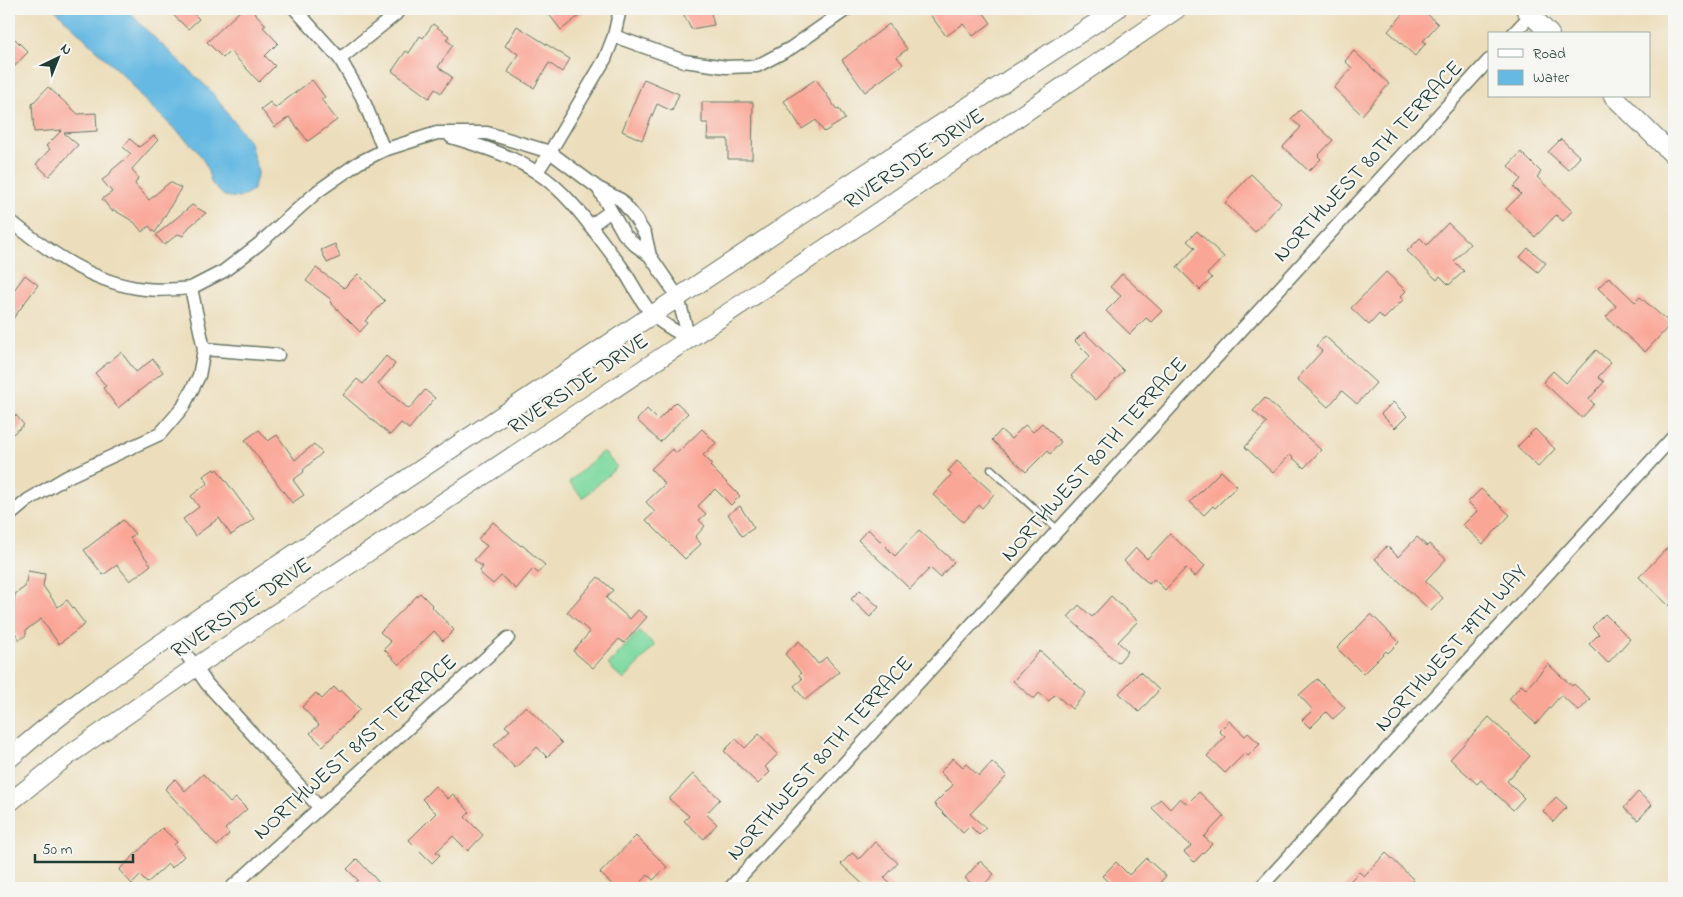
<svg xmlns="http://www.w3.org/2000/svg" width="1683" height="897" viewBox="0 0 1683 897" font-family="'Indie Flower',sans-serif">
	<style>
		.green { fill: #7fd9a0; stroke: #4f8b6a }
		.water { fill: #66b9e2; stroke: #427b8b }
		.building { fill: #faa696 }
		.lines { fill: none; stroke-linecap: round; stroke-linejoin: round }
		.lane-casing { stroke: #677564; stroke-width: 9 }
		.street-casing { stroke: #677564; stroke-width: 15 }
		.secondary-casing { stroke: #677564; stroke-width: 20 }
		.lane { stroke: #fff; stroke-width: 6 }
		.street { stroke: #fff; stroke-width: 12 }
		.secondary { stroke: #fff; stroke-width: 18 }
		.labels { text-anchor: middle; dominant-baseline: central; stroke-width: 4.5; stroke-linejoin: round; paint-order: stroke }
		.street-label { font-size: 22px; fill: #1f3d34; stroke: #f6f6f2 }
	</style>
	<rect width="100%" height="100%" fill="#f6f6f2"/>
	<filter id="ink" filterUnits="userSpaceOnUse"><feTurbulence type="fractalNoise" baseFrequency=".02" numOctaves="2"/><feDisplacementMap in="SourceGraphic" scale="10" xChannelSelector="R" yChannelSelector="G"/><feConvolveMatrix kernelMatrix="1 2 1 2 8 2 1 2 1" color-interpolation-filters="sRGB"/></filter>
	<filter id="wash" filterUnits="userSpaceOnUse"><feTurbulence type="fractalNoise" baseFrequency=".0096" numOctaves="4" result="noise"/><feDisplacementMap in="SourceGraphic" scale="20" xChannelSelector="R" yChannelSelector="G"/><feGaussianBlur stdDeviation="1.12" result="paint"/><feColorMatrix in="noise" values="0 0 0 0 0 0 0 0 0 0 0 0 0 0 0 0 0 1.4 0 .05"/><feComposite in="paint" operator="in"/></filter>
	<g filter="url(#wash)">
		<rect width="100%" height="100%" fill="#ecdebc"/>
		<path class="green" d="M603 451 617 467 583 498 569 482Z
			M639 631 655 645 624 680 608 665Z"/>
		<path class="water" d="M54 9H128L141 25 210 90 250 143 258 172 253 190 239 198 224 196 212 184 205 163 196 149 142 98 131 83Z"/>
		<g id="blocks">
			<path class="building" d="M167 9H189L199 19 188 29Z
				M242 9H251L266 25 263 27 278 43 265 56 275 66 259 82 230 51 223 58 207 42Z
				M554 9H588L561 30 548 13Z
				M681 9H710L714 25 691 29Z
				M926 9H981L991 23 973 36 963 24 946 36Z
				M1408 9H1422L1438 24 1423 41 1426 43 1415 56 1388 31Z
				M433 24 449 36 446 40 453 45 438 67 452 77 441 93 435 89 429 98 392 71 406 51 409 53 420 36 423 38Z
				M889 24 907 49 897 57 903 64 865 92 842 60Z
				M517 26 570 59 562 72 549 63 534 88 508 72 518 54 505 46Z
				M9 33 28 52 9 72Z
				M1354 51 1389 84 1362 115 1334 88 1352 68 1345 61Z
				M644 79 679 94 672 111 657 104 642 140 622 131Z
				M816 79 837 110 839 109 845 119 824 132 816 120 802 129 784 101Z
				M312 80 325 97 321 99 337 120 308 141 289 117 275 127 261 109 270 102 275 108Z
				M48 87 78 114 96 113 97 131 64 133 78 145 49 176 36 164 50 149 46 146 62 130 34 132 32 104Z
				M702 102H753L752 159H728V139H707L708 123H702Z
				M1300 110 1333 140 1318 156 1321 159 1309 171 1283 147 1301 127 1291 119Z
				M154 136 158 140 132 169 138 178 135 184 149 200 170 182 181 188 155 233 149 226 142 232 134 222 114 210 112 211 102 199 112 192 102 180 109 175 112 170 131 154 123 147 130 139 139 147Z
				M1561 139 1580 157 1568 170 1548 152Z
				M1521 152 1541 172 1537 177 1572 211 1563 221 1556 215 1535 237 1506 209 1521 194 1514 187 1521 179 1508 166Z
				M1251 174 1281 203 1255 232 1225 203Z
				M192 205 206 213 189 227 183 236 178 234 164 245 156 235Z
				M1448 223 1470 244 1454 261 1464 271 1449 285 1440 276 1437 280 1407 251 1420 238 1427 245Z
				M1197 231 1224 257 1207 274 1212 278 1200 290 1177 267 1195 248 1187 241Z
				M335 244 340 257 327 263 321 250Z
				M1528 248 1546 263 1538 272 1520 257Z
				M316 268 344 288 358 274 385 301 365 321 368 323 360 332 330 302 332 300 306 281Z
				M1386 272 1406 291 1400 297 1403 300 1384 319 1379 314 1369 325 1351 308Z
				M1122 274 1162 311 1151 322 1146 318 1130 334 1106 311 1121 296 1110 287Z
				M25 275 38 285 9 324V297Z
				M1609 277 1635 302 1640 297 1671 324 1645 352 1606 317 1616 306 1598 288Z
				M1084 332 1124 371 1096 400 1071 376 1090 356 1075 341Z
				M1325 336 1376 383 1357 404 1342 391 1328 407 1297 379 1322 351 1316 346Z
				M1596 350 1611 363 1598 377 1604 382 1589 399 1594 404 1582 418 1543 382 1553 371 1566 383Z
				M121 352 136 372 153 359 163 372 118 408 103 388 106 386 95 373Z
				M386 356 395 364 378 384 409 409 425 390 435 398 409 429 401 423 390 435 343 395 357 379 363 384Z
				M1265 398 1321 450 1304 468 1290 455 1273 473 1245 447 1267 423 1253 411Z
				M676 402 688 413 660 442 637 420 647 409 658 420Z
				M1393 402 1407 416 1395 428 1381 414Z
				M16 415 24 425 9 437V421Z
				M1042 423 1061 442 1050 454 1047 451 1026 472 992 440 1001 430 1011 439 1025 425 1033 432Z
				M702 429 716 443 703 455 712 464 710 466 740 496 731 505 715 489 698 506 706 514 699 520 705 526 695 537 701 544 685 559 646 520 655 512 646 502 665 484 651 469 672 449 677 453Z
				M1535 429 1555 449 1538 467 1517 447Z
				M259 430 268 441 277 435 295 460 314 444 322 453 303 470 304 472 293 480 304 495 292 503 245 440Z
				M957 461 994 494 982 508 979 505 963 522 933 495 952 474 948 471Z
				M214 469 215 471 217 469 254 519 231 535 219 518 195 536 183 519 199 507 191 496 208 483 203 476Z
				M1221 471 1237 486 1215 508 1213 506 1204 515 1190 502Z
				M1481 489 1510 515 1483 544 1463 525 1477 511 1468 502Z
				M740 506 754 528 742 536 728 514Z
				M123 520 135 534 130 538 151 565 130 581 117 565 103 575 84 550Z
				M493 522 521 546 522 545 545 565 538 573 533 569 516 589 501 576 493 584 479 572 483 567 474 560 487 546 478 539Z
				M868 529 895 556 919 530 954 562 940 577 930 568 910 589 858 540Z
				M1170 534 1205 566 1195 577 1186 568 1165 590 1154 579 1149 584 1124 561 1136 548 1147 559Z
				M1417 537 1427 546 1429 544 1446 559 1425 581 1443 598 1431 611 1375 559 1387 546 1398 557Z
				M1674 541V600L1669 606 1639 577Z
				M28 571 45 574 43 586 58 607 67 600 85 624 59 644 41 619 26 630V635L20 640 9 624V602L14 603 15 594 25 587Z
				M598 577 613 590 606 598 630 619 638 610 647 617 624 643 619 639 593 668 573 651 590 632 567 612Z
				M860 590 879 607 870 617 851 599Z
				M420 593 433 606 432 607 454 630 443 641 434 631 399 665 384 649 391 642 380 632Z
				M1111 596 1138 621 1118 642 1128 651 1118 663 1068 617 1079 605 1092 617Z
				M1371 614 1399 642 1388 653 1386 651 1363 674 1337 648Z
				M1605 614 1630 639 1608 663 1589 644 1599 634 1592 627Z
				M799 641 818 664 826 657 839 672 805 700 794 686 802 679 799 675 801 673 785 654Z
				M1040 651 1086 693 1072 709 1055 694 1049 701 1039 693 1034 699 1013 681Z
				M1548 664 1572 686 1574 684 1590 699 1579 711 1561 695 1536 724 1509 699 1521 685 1526 689Z
				M1140 672 1159 690 1139 712 1119 693Z
				M1317 679 1345 708 1333 719 1326 712 1310 728 1302 720 1313 710 1299 695Z
				M334 687 339 692 341 690 360 709 323 746 310 733 319 725 302 707 316 693 322 699Z
				M526 706 562 743 547 757 537 747 515 768 494 745 510 730 505 726Z
				M1489 717 1530 756 1507 781 1524 798 1513 810 1481 780 1477 784 1450 759Z
				M1229 721 1245 736 1248 733 1260 744 1248 756 1245 753 1225 773 1207 756 1225 737 1219 731Z
				M759 734 778 754 765 767 770 772 758 784 724 751 736 739 745 748Z
				M953 758 963 767 966 764 979 776 992 762 1007 776 970 814 986 828 979 835 970 826 963 833 934 804 953 785 940 772Z
				M203 774 230 803 236 798 247 809 225 829 229 834 217 846 165 789 175 779 185 791Z
				M693 774 720 799 706 814 717 824 704 839 684 821 689 816 669 799Z
				M435 786 448 799 453 794 470 812 465 817 483 835 468 851 453 836 436 852 440 855 432 863 409 840 436 813 422 799Z
				M1199 792 1224 816 1204 837 1212 844 1194 862 1184 852 1191 846 1152 808 1160 799 1170 809 1180 798 1187 804Z
				M1638 792 1652 805 1638 820 1624 808Z
				M1556 797 1567 807 1553 822 1543 811Z
				M162 828 177 842 174 845 184 856 172 868 168 864 147 883 140 876 132 884 119 870Z
				M636 836 667 867 653 880 648 875 636 888H616L600 873Z
				M875 842 898 863 884 878 895 888H867L841 864 852 853 859 859Z
				M1386 853 1414 880 1407 888H1343L1359 872 1364 876Z
				M1146 858 1166 876 1161 881 1169 888H1114L1102 876 1116 862 1129 875Z
				M357 859 384 888H349L358 880 347 869Z
				M980 861 994 874 981 888H977L965 878Z"/>
		</g>
	</g>
	<g filter="url(#ink)">
		<use href="#blocks" fill-opacity="0" stroke="#677564" stroke-width="1"/>
		<g class="lines">
			<defs>
				<path id="lane" d="M991 469 1058 530"/>
				<path id="street" d="M295 9 340 59 362 97 384 150
					M1513 34 1531 15
					M614 36 684 61 726 67 757 66 791 48 847 9
					M340 59 396 14 399 9
					M451 137C481 146 510 155 536 172 571 194 595 233 620 265 631 280 639 299 651 313 659 323 678 332 689 339
					M537 172 550 152 605 59 614 36 620 9
					M598 188 624 234 635 245 650 256 678 297 689 339
					M9 220C48 251 94 284 145 289 160 291 176 289 191 288
					M590 226 611 211
					M204 349 278 355
					M9 516 28 500 67 477 160 434 183 407 199 376 204 349 191 288 224 271 259 244 318 191 358 163 384 150 437 133H487L550 152 598 188 621 200 633 215 645 234 650 256
					M173 635 207 684 319 807
					M231 888 508 638
					M730 888 1489 60
					M1260 888 1674 436"/>
				<path id="secondary" d="M1525 9 1550 34
					M1613 96 1674 156
					M9 759C60 713 116 674 173 635L785 226 1117 9
					M9 803 69 755 194 668 836 241 1177 9"/>
			</defs>
			<use href="#lane" class="lane-casing"/>
			<use href="#street" class="street-casing"/>
			<use href="#secondary" class="secondary-casing"/>
			<use href="#lane" class="lane"/>
			<use href="#street" class="street"/>
			<use href="#secondary" class="secondary"/>
		</g>
	</g>
	<g class="labels">
		<g class="street-label">
			<text transform="translate(915 160) rotate(-34)">RIVERSIDE DRIVE</text>
			<text transform="translate(1369 162) rotate(-47)">NORTHWEST 80TH TERRACE</text>
			<text transform="translate(579 385) rotate(-34)">RIVERSIDE DRIVE</text>
			<text transform="translate(1095 460) rotate(-48)">NORTHWEST 80TH TERRACE</text>
			<text transform="translate(242 609) rotate(-34)">RIVERSIDE DRIVE</text>
			<text transform="translate(1452 649) rotate(-48)">NORTHWEST 79TH WAY</text>
			<text transform="translate(356 748) rotate(-42)">NORTHWEST 81ST TERRACE</text>
			<text transform="translate(821 759) rotate(-48)">NORTHWEST 80TH TERRACE</text>
		</g>
	</g>
	<rect width="1683" height="897" fill="none" stroke="#f6f6f2" stroke-width="30"/>
	<rect x="1488" y="32" width="162" height="65" fill="#f6f6f2" stroke="#a0aca6"/>
	<rect x="1498" y="49" width="25" height="8" fill="#ffffff" stroke="#a0aca6"/>
	<text x="1533" y="58" font-size="15" fill="#1f3d34">Road</text>
	<rect x="1498" y="70" width="25" height="15" fill="#66b9e2" stroke="#a0aca6"/>
	<text x="1533" y="82" font-size="15" fill="#1f3d34">Water</text>
	<g transform="translate(58 58) rotate(43)" stroke="#f6f6f2" stroke-width="4" paint-order="stroke">
	<path d="M0-4L9 19L0 12L-9 19Z" fill="#1f3d34"/>
	<text y="-8" font-size="14" font-weight="bold" text-anchor="middle" fill="#1f3d34">N</text>
	</g>
	<path d="M35 854v8h98v-8" fill="none" stroke="#1f3d34" stroke-width="2.5"/>
	<text x="42" y="854" font-size="15" fill="#1f3d34" stroke="#f6f6f2" stroke-width="4" paint-order="stroke">50 m</text>
</svg>
